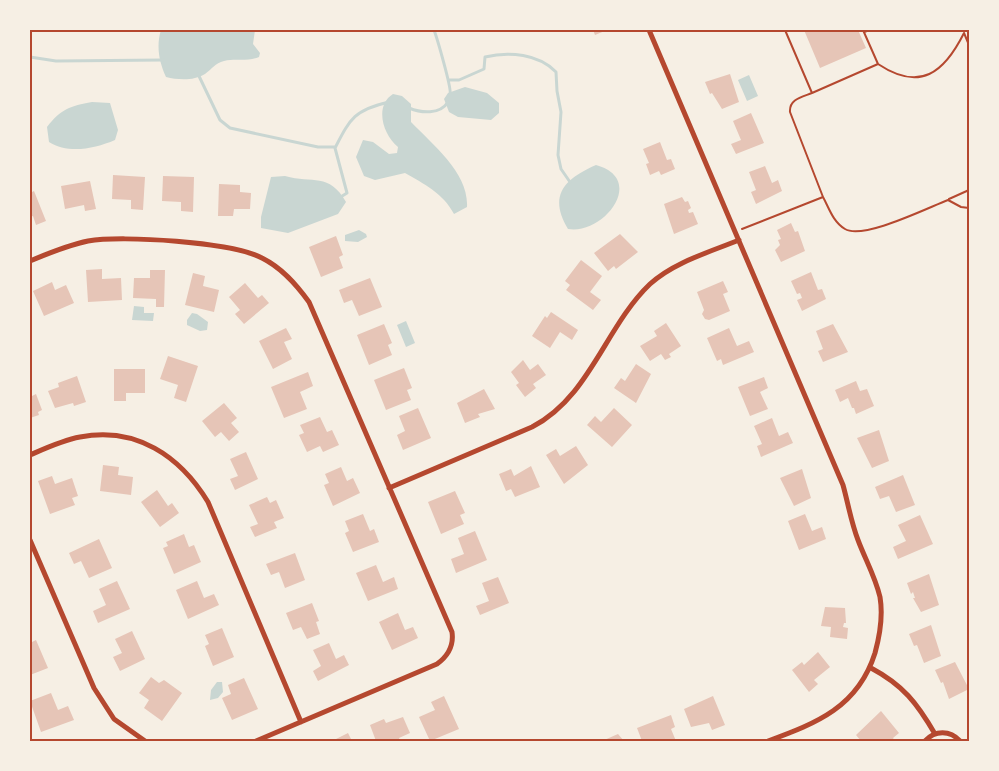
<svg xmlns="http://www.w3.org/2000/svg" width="999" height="771" viewBox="0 0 999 771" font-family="'Golos Text',sans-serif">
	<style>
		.water { fill: #c9d6d2 }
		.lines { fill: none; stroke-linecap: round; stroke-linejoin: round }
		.stream { stroke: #c9d6d2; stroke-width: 3 }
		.building { fill: #e6c5b7 }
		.path { stroke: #b5482f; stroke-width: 2 }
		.minor { stroke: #b5482f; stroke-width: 5 }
		.neatline { fill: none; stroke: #b5482f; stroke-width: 2 }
	</style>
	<rect width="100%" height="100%" fill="#f6efe4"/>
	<path class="water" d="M161 30H255L253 44 260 53 259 57C247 62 235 58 224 61 215 63 212 69 205 74 194 81 178 80 166 77 159 62 156 46 161 30Z
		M749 75 758 96 747 101 738 80Z
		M465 87 487 93 499 103V113L491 120 458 117 449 112 444 99 448 93Z
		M393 94 402 96 411 104V122C433 145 469 173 467 207L454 214C443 193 424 184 405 173L375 180 364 176 356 157 363 140 373 142 389 154 397 153 398 147C383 135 374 106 393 94Z
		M92 102 110 103 118 130 115 140C94 149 68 154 49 142L47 127C61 109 70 106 92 102Z
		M596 165C647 179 604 235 568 229 548 196 564 179 596 165Z
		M285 176C313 184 329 172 346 202L338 214 288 233 261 228V217L271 177Z
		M359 230 366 234 367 237 358 242 345 241V235Z
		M134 306 144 307V313H154L153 321 132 320Z
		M192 313 197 314 208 322 207 330 200 331 187 325V320Z
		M406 321 415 343 406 347 397 325Z
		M217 682H222L223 692 218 698 210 700 211 690Z"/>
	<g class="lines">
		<path class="stream" d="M434 30C437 38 452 89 450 94
			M30 57 56 61 163 60
			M198 74 220 120 230 128 318 147H335
			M449 80H459L484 69 485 57C509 51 539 54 556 72L557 91 561 112 558 155 561 169 570 182
			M409 108C421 113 440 115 448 102
			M339 198 347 193 335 148C350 119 354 110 389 102"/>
	</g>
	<path class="building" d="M593 30H607L595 35Z
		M804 30H858L866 48 820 68Z
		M730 74 739 102 722 109 712 93 710 94 705 82Z
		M751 113 764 143 736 154 731 144 741 140 733 121Z
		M660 142 667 160 671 159 675 169 661 175 659 171 650 175 646 164 649 163 643 149Z
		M765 166 772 183 778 180 782 191 756 204 751 192 756 190 749 172Z
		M113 175 145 177 143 210 131 209V200L112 199Z
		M163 176 194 177 193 212 181 211V202L162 201Z
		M90 181 96 209 85 211 84 205 65 209 61 186Z
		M219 184 240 185V192L251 193 250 209H234L233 216H218Z
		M34 191 46 221 36 225 33 216 30 217V193Z
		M682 197 685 202 688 201 691 208 688 210 689 213 693 212 698 224 674 234 664 204Z
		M791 223 795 232 798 231 805 251 781 262 775 250 780 245 778 240 781 239 777 230Z
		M620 234 638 252 616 269 614 266 608 271 594 253Z
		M336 236 343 255 339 257 343 268 321 277 309 247Z
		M581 260 602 276 590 292 601 300 593 310 566 290 570 285 565 281Z
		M102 269V279L121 278 122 300 88 302 86 270Z
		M150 270H165L164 307H156V299L133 298 134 278H150Z
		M811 272 818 290 822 289 826 299 802 311 797 300 802 298 800 293 797 294 791 281Z
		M193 273 205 276 203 286 219 290 214 312 185 305Z
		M370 278 382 307 359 316 352 300 344 303 339 290Z
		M723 281 728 292 723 294 730 311 709 320 705 319 702 314 704 310 697 292Z
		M52 282 55 290 66 285 74 303 44 316 33 291Z
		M245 283 258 298 262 295 269 303 244 324 235 314 240 310 229 297Z
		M551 312 578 330 572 340 560 332 550 348 532 336 545 316 547 318Z
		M666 323 681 346 669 354 671 357 665 360 661 354 650 361 640 346 657 336 654 331Z
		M384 324 392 343 388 345 392 355 369 365 357 335Z
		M833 324 848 352 823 362 818 351 823 349 816 331Z
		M286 328 292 339 284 342 292 359 273 369 259 341Z
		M729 328 737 346 749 341 754 352 723 365 721 359 717 361 707 338Z
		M168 356 198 366 186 402 174 398 178 385 160 379Z
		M523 360 530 370 538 364 546 375 533 384 536 388 525 397 516 385 519 383 511 372Z
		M636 364 651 374 636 403 614 388 621 378 625 381Z
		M404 368 412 388 407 390 411 400 386 410 374 380Z
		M114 369H145V393H126V401H114Z
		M308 372 313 386 300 392 307 409 284 418 271 387Z
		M77 376 86 402 74 406 73 403 55 408 48 391 59 387 58 383Z
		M764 377 768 388 760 392 768 409 750 416 738 387Z
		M856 381 860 391 867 389 874 406 856 414 854 408H852L848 398 840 402 835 390Z
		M484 389 495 409 478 414 480 417 465 423 457 403Z
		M36 394 42 410 38 412 39 415 30 418V397Z
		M224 403 237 418 231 423 239 432 229 441 221 432 215 437 202 421Z
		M418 408 431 438 403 450 397 435 405 431 399 416Z
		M614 408 632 425 612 447 587 425 595 416 601 422Z
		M320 417 327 432 332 430 339 445 323 452 320 446 307 452 299 435 304 433 300 425Z
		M772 418 779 436 788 432 793 443 761 457 757 446 762 444 754 426Z
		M879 430 889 461 872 468 857 438Z
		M576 446 588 465 564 484 546 455 556 449 560 456Z
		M246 452 258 479 235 490 230 479 238 476 230 459Z
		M103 465 119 467 118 475 133 477 131 495 100 491Z
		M531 466 540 487 515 497 511 489 506 491 499 474 511 469 514 476Z
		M341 467 347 481 353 478 360 493 333 506 324 485 329 483 325 474Z
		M802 469 811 498 794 506 780 478Z
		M903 475 915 505 896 512 889 496 880 499 875 487Z
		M52 476 55 484 72 478 78 496 72 498 75 505 50 514 38 481Z
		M157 490 168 506 172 503 179 513 160 527 141 502Z
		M455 491 465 513 460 515 464 524 441 534 428 502Z
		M267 497 270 503 276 500 284 518 274 522 277 528 255 537 250 527 258 524 249 505Z
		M363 514 370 531 374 529 379 542 353 552 345 533 349 531 345 521Z
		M805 514 812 531 822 527 826 539 799 550 788 521Z
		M920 515 933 544 898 559 893 547 906 541 898 525Z
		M475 531 487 560 456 573 451 559 464 554 458 538Z
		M184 534 189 547 194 545 201 562 174 574 163 548 168 546 166 542Z
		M99 539 112 568 89 578 81 561 74 564 69 553Z
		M295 553 305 580 285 588 279 572 271 575 266 564Z
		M376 565 383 582 394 577 398 589 368 601 356 573Z
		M929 574 939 605 921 612 913 598H915L913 592 911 594 907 583Z
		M498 577 509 603 480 615 476 606 489 601 482 583Z
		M117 581 130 609 98 623 93 611 106 605 99 589Z
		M197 581 204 598 214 594 219 605 188 619 176 590Z
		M312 603 319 621 316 622 320 634 307 639 301 627 293 630 286 613Z
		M825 607 845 608 846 623H844L843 627 848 628 847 639 830 637 831 627 821 626Z
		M398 613 405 630 413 627 418 638 392 650 379 622Z
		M931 625 941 656 924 663 917 645 914 646 909 634Z
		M222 628 234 657 213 666 205 646 209 644 205 635Z
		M132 631 145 659 120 671 113 657 122 653 115 639Z
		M36 640 48 668 30 675V643Z
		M329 643 336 659 344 655 349 665 318 681 313 671 321 666 313 650Z
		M818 652 830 667 814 680 818 684 809 692 792 670 802 662 804 665Z
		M955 662 969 689 949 699 943 682 941 683 935 670Z
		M151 677 159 683 164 680 182 693 162 721 144 708 149 700 139 693Z
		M244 678 258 709 232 720 222 698 231 694 228 685Z
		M51 693 58 710 68 706 74 720 41 732 30 701Z
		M444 696 459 729 430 741 419 717 435 710 431 702Z
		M713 696 725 725 712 730 709 723 691 727 684 709Z
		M881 711 899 733 893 738 895 741H861L856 735Z
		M671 715 675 727 671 729 676 741H662L661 739 642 741 637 728Z
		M403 717 410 733 399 738 400 741H376L370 725 384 719 386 723Z
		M348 733 352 741H337L336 739Z
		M618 734 624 741H602Z"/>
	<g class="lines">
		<path class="path" d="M785 30 812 93C802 97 789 99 790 112L823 197
			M863 30 878 64
			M864 32 870 30
			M812 93 878 64C920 92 944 73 964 33L969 45
			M949 199 969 190
			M742 229 823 197C829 208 833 222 845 229 863 240 927 208 948 200L961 207 969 208"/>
		<path class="minor" d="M649 30 843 485C848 503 851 522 858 540 865 559 875 576 880 597 883 615 880 635 875 653 858 707 817 723 768 741
			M30 261C49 253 68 245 88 241 122 235 232 242 262 258 282 268 296 284 309 302L452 632C454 646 448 656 437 664L256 741
			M30 455C46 448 63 440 80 437 136 426 180 456 208 502L301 722
			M389 488 532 427C590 397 605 327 650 284 674 262 710 252 739 240
			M30 540 94 688 114 719 145 741
			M871 668C903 685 917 703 935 734
			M925 741C935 730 950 730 960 741"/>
	</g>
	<rect width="999" height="771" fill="none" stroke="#f6efe4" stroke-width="62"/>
	<rect x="31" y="31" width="937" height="709" class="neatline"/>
</svg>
